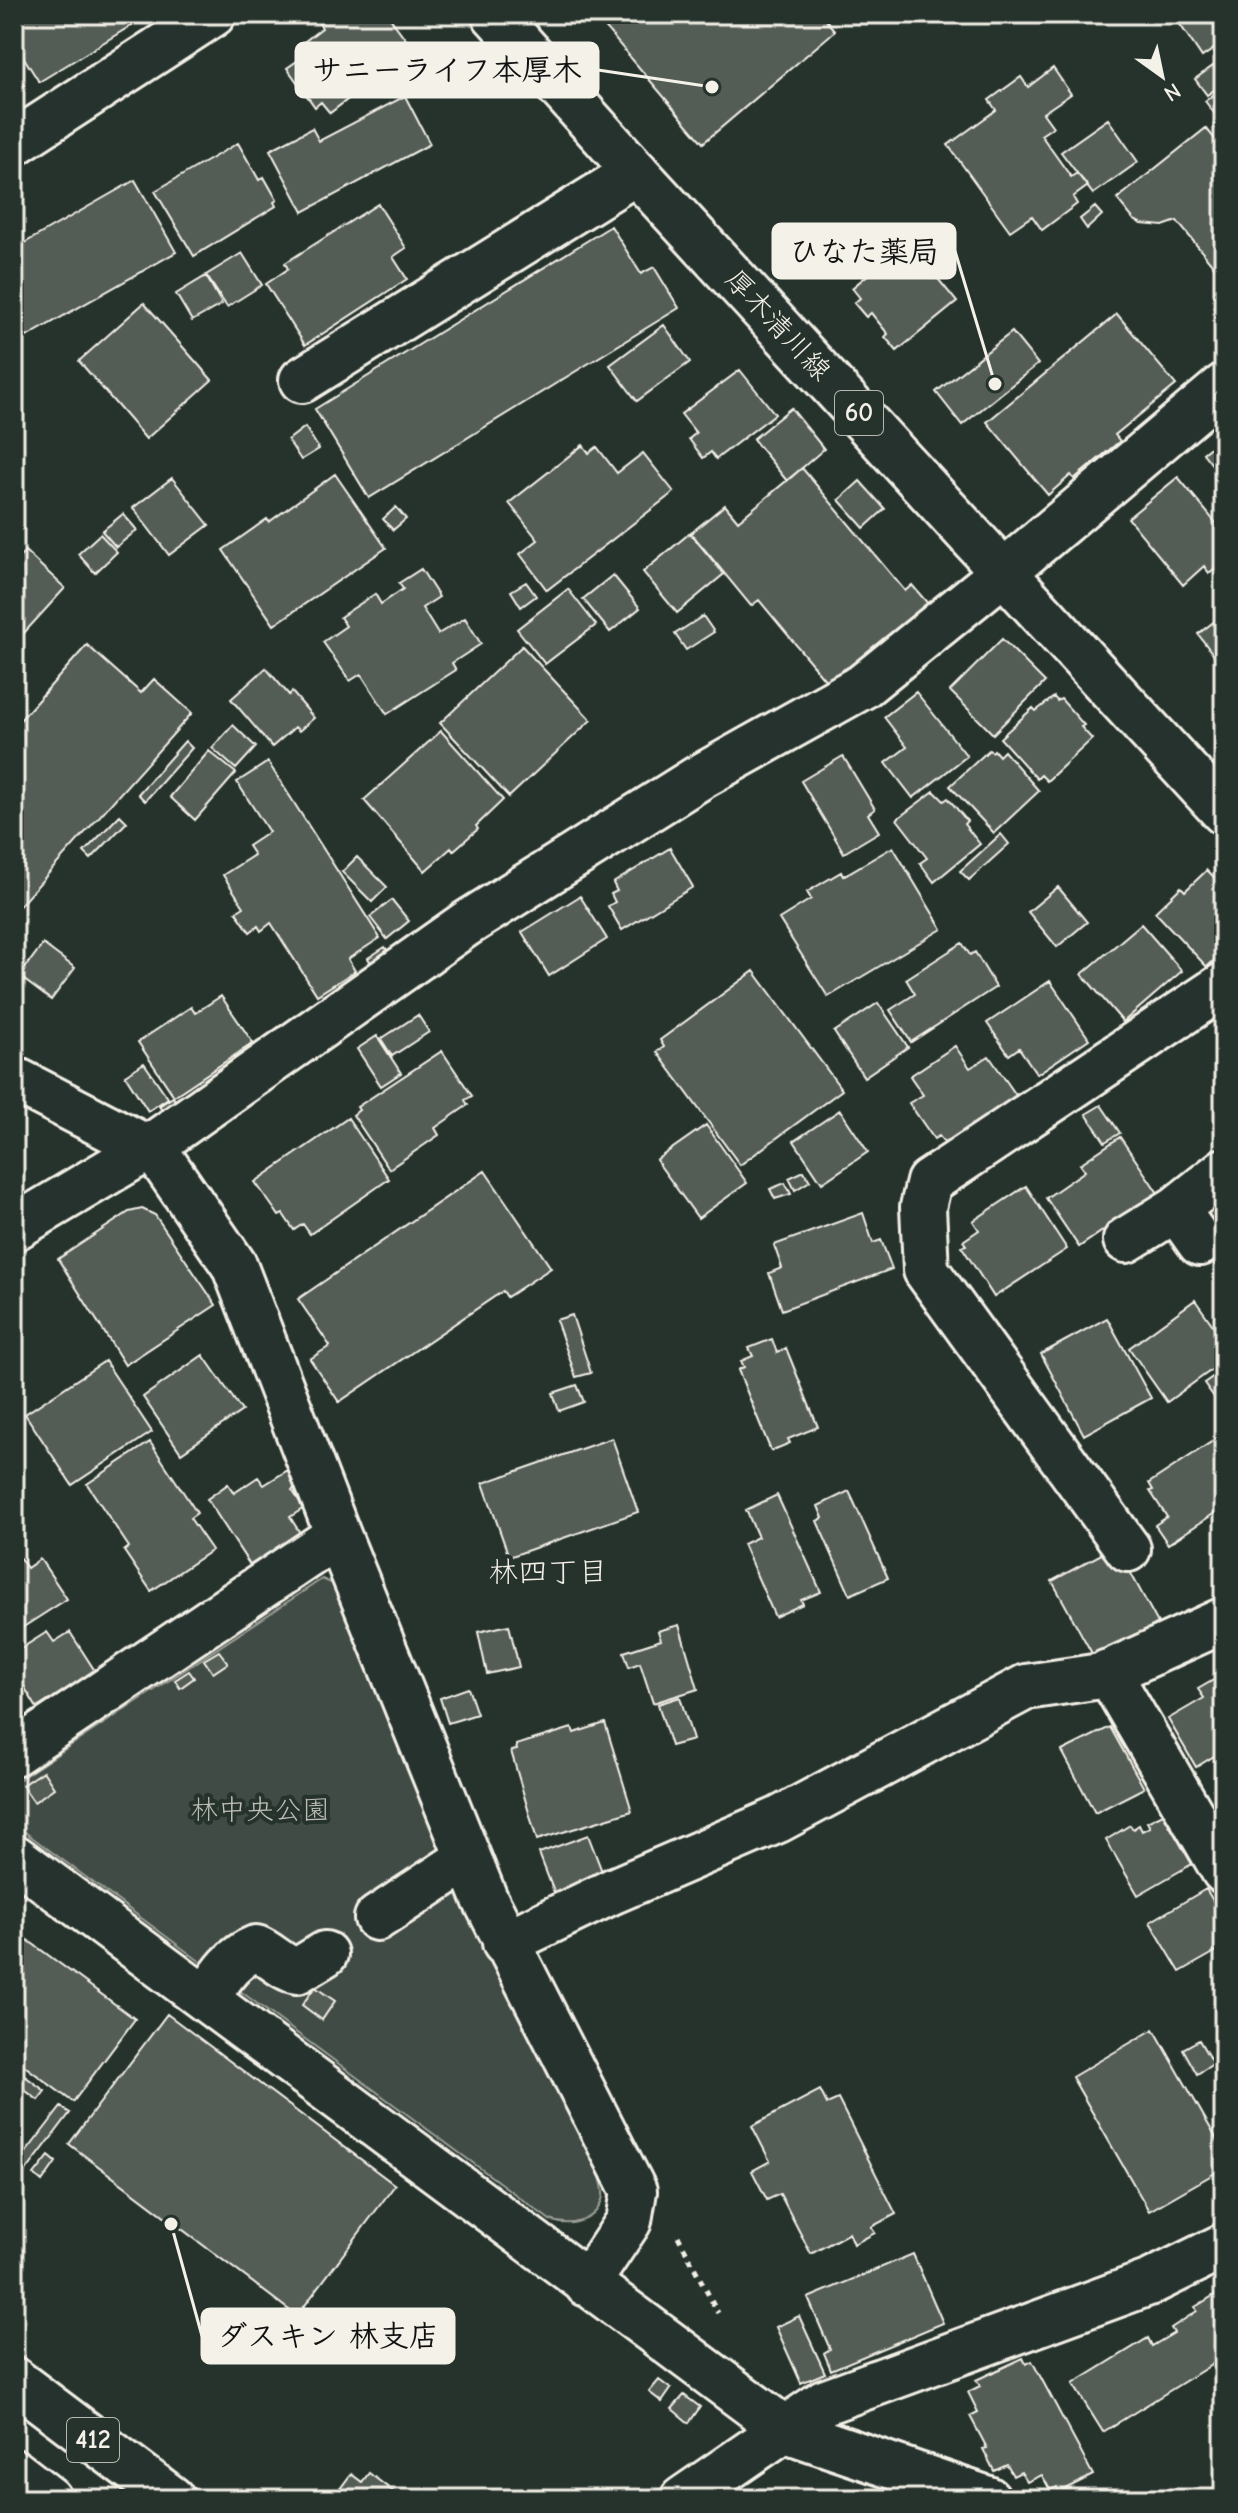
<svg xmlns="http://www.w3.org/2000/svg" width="1238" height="2513" viewBox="0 0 1238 2513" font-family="'Comic Neue','Klee One',sans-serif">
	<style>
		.green { fill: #414b45; stroke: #9a9e96; stroke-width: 2 }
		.building { fill: #525c55; stroke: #f4f1e8; stroke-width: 2 }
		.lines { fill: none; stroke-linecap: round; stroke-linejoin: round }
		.minor-casing { stroke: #f4f1e8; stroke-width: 50 }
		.major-casing { stroke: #f4f1e8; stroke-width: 50 }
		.highway-casing { stroke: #f4f1e8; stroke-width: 50 }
		.path { stroke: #f4f1e8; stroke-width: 5; stroke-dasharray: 6 6; stroke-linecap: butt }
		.minor { stroke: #26332d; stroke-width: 44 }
		.major { stroke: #26332d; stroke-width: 44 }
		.highway { stroke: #26332d; stroke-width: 44 }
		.labels { text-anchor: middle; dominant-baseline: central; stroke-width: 8; stroke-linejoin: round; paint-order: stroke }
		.shield { fill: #26332d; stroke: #b6b8b0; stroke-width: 2 }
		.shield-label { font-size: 26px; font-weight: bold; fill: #f4f1e8 }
		.street-label { font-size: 28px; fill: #f4f1e8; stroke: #26332d }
		.park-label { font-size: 28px; fill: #bebfb7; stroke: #26332d }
		.neighbourhood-label { font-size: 30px; fill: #f4f1e8; stroke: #26332d }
		.leader { fill: none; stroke: #f4f1e8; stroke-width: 3 }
		.callout-dot { fill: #f4f1e8; stroke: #26332d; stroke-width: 3 }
		.callout { fill: #f4f1e8; stroke: #f4f1e8; stroke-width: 3 }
		.callout-label { font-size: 30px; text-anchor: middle; font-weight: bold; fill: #111 }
	</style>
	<rect width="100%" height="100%" fill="#26332d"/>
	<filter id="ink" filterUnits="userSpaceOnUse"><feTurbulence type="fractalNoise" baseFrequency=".0125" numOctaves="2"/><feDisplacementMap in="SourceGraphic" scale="16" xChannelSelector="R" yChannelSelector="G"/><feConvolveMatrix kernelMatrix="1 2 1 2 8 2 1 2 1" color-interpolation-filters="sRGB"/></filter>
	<g filter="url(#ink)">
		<path class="green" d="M322 1579 338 1586 497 1968 598 2170C600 2178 604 2188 603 2196 598 2221 571 2228 550 2220L14 1824V1783Z"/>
		<path class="building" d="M14 14H150L39 82 14 42Z
			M332 14H387L413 49 330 113 321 102 315 107 287 68 307 54 300 45 322 28 319 23Z
			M602 14H821L835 31 703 143 597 18Z
			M1173 14H1224V42L1202 57Z
			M1224 58V83L1207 95 1195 79Z
			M1053 68 1071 94 1043 113 1053 127 1041 135 1071 177 1077 173 1088 186 1073 197 1077 204 1042 230 1032 216 1010 231 948 145 996 110 989 100 1021 77 1028 87Z
			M1224 87V106L1214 113 1205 101Z
			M405 96 430 144 303 212 270 150 312 128 319 141Z
			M1108 119 1138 162 1093 194 1061 152Z
			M1206 128 1219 144 1224 140V279L1177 221 1163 226 1142 224 1134 220 1117 199Z
			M238 143 259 180 264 177 277 200 274 202 276 206 194 256 155 191Z
			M135 180 176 252 14 344V249Z
			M378 204 406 248 393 257 407 279 305 345 266 284 288 269 285 263Z
			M1095 207 1102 215 1087 229 1080 219Z
			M611 226 641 274 654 267 679 308 369 498 315 409Z
			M913 248 957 302 897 351 885 337 888 334 871 313 866 317 854 303 860 298 852 288 893 254 898 260Z
			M242 253 262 285 227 307 206 275Z
			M206 276 222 304 192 321 176 294Z
			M144 303 212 380 146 439 79 361Z
			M1117 314 1176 385 1115 435 1120 441 1074 479 1071 475 1048 495 987 422Z
			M664 325 690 362 637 401 610 365Z
			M1012 332 1038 364 962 425 936 392Z
			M740 370 775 414 716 459 711 452 703 458 689 439 696 433 681 414Z
			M791 408 824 449 787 481 753 439Z
			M305 427 319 449 301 460 288 440Z
			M1224 436V480L1203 453Z
			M583 445 589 453 597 447 617 473 643 453 674 492 547 590 520 554 538 540 509 503Z
			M802 468 905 591 912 585 930 606 831 687 759 600 751 606 691 533 725 505 738 521Z
			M335 474 386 548 274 625 223 550 267 519 269 522Z
			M1178 477 1224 533V561L1209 573 1204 566 1183 585 1128 518Z
			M172 478 209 525 169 555 133 508Z
			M860 481 885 509 864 528 839 500Z
			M396 507 406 519 393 530 383 519Z
			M123 514 137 530 116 547 102 531Z
			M690 533 724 574 677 613 643 572Z
			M100 534 117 552 95 573 78 554Z
			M25 551 65 588 14 644V558L17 561Z
			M421 569 439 597 422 608 438 634 465 618 481 644 452 663 456 670 387 714 361 674 350 681 323 642 346 626 340 617 375 594 381 604 403 589 399 583Z
			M613 575 640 608 610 632 583 599Z
			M526 582 536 596 521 607 511 591Z
			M568 589 596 625 545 664 517 629Z
			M1224 614V669L1198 634Z
			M703 616 714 632 686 650 675 634Z
			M1002 639 1045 682 993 734 950 691Z
			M87 645 141 693 154 679 192 713 14 912V727Z
			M522 646 591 720 509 797 440 723Z
			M266 668 289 695 292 692 314 718 299 731 295 727 272 747 231 699Z
			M916 692 967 756 913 798 886 763 907 747 884 717Z
			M1054 697 1057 701 1061 699 1084 725 1081 727 1092 739 1047 781 1041 775 1037 779 1000 738 1033 708 1036 711Z
			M233 725 256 747 236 769 212 748Z
			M441 731 503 800 476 826 478 829 453 851 451 848 425 871 364 800Z
			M185 741 192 748 145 801 138 794Z
			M989 750 992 752 994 750 999 756 1004 751 1039 791 994 833 950 786Z
			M209 751 236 773 195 820 170 797Z
			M843 756 875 809 868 814 879 832 844 853 801 781Z
			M268 762 380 938 348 959 355 971 317 995 271 923 261 931 258 926 250 932 236 912 244 907 223 875 254 855 248 846 269 832 237 782Z
			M934 791 944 801 948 798 967 821 964 824 980 844 934 882 920 863 927 858 897 819Z
			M120 815 127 822 91 859 84 852Z
			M1001 834 1009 844 969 880 960 871Z
			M893 847 942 929 828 997 779 919 811 899 807 892 841 872 843 876Z
			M670 848 693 887 622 930 608 906 615 902 611 894 617 891 613 883Z
			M357 857 387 887 372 902 342 872Z
			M1207 870 1224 887V951L1207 967 1155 912 1181 887 1185 891Z
			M1058 887 1087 922 1057 947 1028 912Z
			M580 896 607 939 549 976 522 932Z
			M392 900 409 921 387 939 370 917Z
			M1141 924 1182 971 1123 1022 1082 974Z
			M962 943 970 955 975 952 996 987 911 1042 890 1010 915 994 906 979Z
			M43 944 75 968 51 1000 19 976Z
			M385 947 392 957 374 968 368 958Z
			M754 971 842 1090 740 1165 657 1052 664 1047 660 1040Z
			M1050 981 1089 1039 1037 1074 1019 1048 1009 1055 987 1023Z
			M221 996 253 1043 174 1096 138 1042 191 1007 195 1013Z
			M878 1003 908 1047 864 1077 834 1032Z
			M418 1015 429 1032 392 1056 381 1039Z
			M377 1036 401 1073 381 1086 357 1049Z
			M955 1046 970 1068 989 1056 1018 1098 947 1146 939 1136 934 1139 909 1103 923 1095 910 1076Z
			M442 1051 472 1096 465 1100 468 1105 435 1128 439 1135 389 1169 353 1115 359 1110 357 1107Z
			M144 1063 168 1098 148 1111 125 1075Z
			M173 1097 179 1107 165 1115 159 1106Z
			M1101 1105 1120 1133 1105 1142 1086 1114Z
			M840 1110 868 1152 822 1183 794 1141Z
			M348 1118 389 1179 310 1234 303 1224 294 1230 283 1214 279 1216 275 1210 255 1182Z
			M706 1125 747 1183 698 1218 656 1160Z
			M1120 1137 1158 1193 1079 1247 1046 1198 1085 1171 1080 1164Z
			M485 1171 551 1268 507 1297 503 1291 339 1402 310 1359 330 1346 298 1299Z
			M804 1171 810 1181 795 1190 789 1178Z
			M785 1183 791 1194 775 1199 770 1189Z
			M1026 1186 1067 1249 994 1297 962 1247 966 1245 963 1241 979 1230 973 1221Z
			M142 1209 155 1215 216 1305 125 1365 58 1259 129 1212Z
			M863 1213 873 1243 881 1240 892 1269 782 1310 769 1273 782 1268 774 1245Z
			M1195 1300 1224 1341V1361L1167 1402 1129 1348Z
			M572 1315 591 1373 576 1377 556 1320Z
			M1107 1318 1151 1398 1084 1435 1041 1354Z
			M772 1339 777 1353 786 1348 818 1427 788 1439 790 1443 771 1451 738 1370 744 1367 741 1361 753 1356 749 1348Z
			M203 1355 242 1411 181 1453 143 1397Z
			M105 1361 152 1432 72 1485 25 1414Z
			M1224 1369V1405L1221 1407 1204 1383Z
			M577 1385 584 1402 559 1411 553 1393Z
			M1219 1437 1224 1445V1507L1168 1544 1155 1525 1167 1517 1150 1491 1153 1490 1149 1483Z
			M612 1438 638 1512 509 1557 483 1483Z
			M150 1442 197 1513 190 1518 212 1550 151 1591 124 1551 129 1547 87 1484Z
			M288 1470 298 1486 292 1490 304 1508 290 1517 300 1533 250 1565 207 1499 228 1484 234 1493 258 1477 264 1485Z
			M849 1491 888 1578 850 1595 817 1521 823 1518 818 1506Z
			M777 1495 821 1592 801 1600 803 1604 775 1617 743 1544 758 1537 746 1510Z
			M1116 1546 1158 1623 1095 1659 1052 1581Z
			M20 1558 27 1568 40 1559 67 1599 14 1633V1563Z
			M509 1625 519 1667 487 1674 478 1632Z
			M679 1625 698 1689 653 1703 640 1663 629 1667 624 1652 661 1640 658 1631Z
			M47 1632 54 1642 70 1632 95 1671 37 1708 14 1670 19 1665 14 1653Z
			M219 1651 228 1663 213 1673 204 1660Z
			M189 1671 194 1678 180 1688 175 1680Z
			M1224 1674V1750L1196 1767 1168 1719 1204 1698 1198 1689Z
			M468 1688 477 1714 448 1723 440 1698Z
			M680 1697 693 1740 671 1746 658 1704Z
			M605 1723 632 1811 537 1840 511 1751 517 1750 516 1745 572 1728 574 1733Z
			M1110 1727 1144 1788 1095 1813 1062 1751Z
			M43 1771 54 1788 34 1802 22 1785Z
			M1224 1783V1807L1213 1789Z
			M1163 1814 1192 1864 1138 1895 1106 1840 1130 1825 1133 1829 1139 1825 1142 1831 1150 1827 1147 1822Z
			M588 1835 606 1882 557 1900 539 1853Z
			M1206 1889 1224 1919V1947L1180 1972 1150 1922Z
			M14 1930 135 2019 73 2102 14 2058Z
			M315 1987 335 2001 322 2020 302 2005Z
			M167 2014 395 2185 297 2316 69 2144Z
			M1154 2029 1224 2152V2168L1149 2211 1072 2077Z
			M1199 2040 1213 2064 1197 2074 1183 2049Z
			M14 2068 45 2091 38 2100 14 2082Z
			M820 2090 827 2104 838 2099 896 2214 871 2227 875 2233 854 2244 849 2233 811 2254 780 2194 767 2200 752 2171 770 2161 752 2126Z
			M61 2107 70 2113 14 2187V2168Z
			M49 2156 56 2162 42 2182 34 2175Z
			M913 2254 943 2323 831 2370 824 2353 830 2349 808 2298Z
			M1221 2291 1224 2297V2357L1103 2432 1073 2384 1148 2338 1152 2346 1174 2333 1171 2328 1197 2311 1195 2307Z
			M799 2316 825 2373 801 2383 776 2327Z
			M1023 2358 1026 2364 1032 2361 1093 2475 1059 2492 1057 2487 1050 2490 1042 2475 1027 2482 1021 2472 1013 2476 1007 2465 994 2471 983 2449 987 2448 970 2416 978 2412 968 2392 980 2386 976 2380Z
			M659 2380 671 2389 662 2402 649 2392Z
			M684 2395 700 2407 689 2423 672 2409Z
			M369 2473 403 2499 334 2497 351 2474 362 2482Z"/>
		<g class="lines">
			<defs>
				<path id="minor" d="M14 143 213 14
					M302 380 636 172
					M14 1079 157 1153 234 1265 338 1535 485 1899 634 2191 629 2221 587 2284
					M1176 1209 1200 1243
					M14 1228 150 1147 466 924 700 777 863 686 1005 571 1224 386
					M1126 1240 1176 1209 1224 1171
					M1128 1549 926 1270 923 1207 929 1182 1224 985
					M1108 1672 1224 1871
					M14 1753 338 1535
					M14 1857 786 2430 988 2499
					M377 1918 468 1858
					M505 1943 613 1891 778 1820 1026 1687 1101 1676 1224 1620
					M206 1999C220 1978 231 1958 256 1948 271 1954 282 1968 297 1971L325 1954
					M683 2499 824 2402 1151 2282 1224 2246"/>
				<path id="major" d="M494 14 636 172 1224 812"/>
				<path id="highway" d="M14 2380 172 2499
					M14 2472 49 2499"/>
			</defs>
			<use href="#minor" class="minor-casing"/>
			<use href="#major" class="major-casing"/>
			<use href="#highway" class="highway-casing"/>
			<path class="path" d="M678 2236 718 2313"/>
			<use href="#minor" class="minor"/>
			<use href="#major" class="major"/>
			<use href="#highway" class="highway"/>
		</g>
	</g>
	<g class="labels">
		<g class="shield">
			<rect x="835" y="391" width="48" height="44" rx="6"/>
			<rect x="67" y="2418" width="52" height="44" rx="6"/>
		</g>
		<g class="shield-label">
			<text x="859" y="413">60</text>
			<text x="93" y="2440">412</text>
		</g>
		<g class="street-label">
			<text transform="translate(778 325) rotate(47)">厚木清川線</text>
		</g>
		<g class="park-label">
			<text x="260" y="1810">林中央公園</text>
		</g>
		<g class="neighbourhood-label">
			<text x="548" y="1572">林四丁目</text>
		</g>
	</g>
	<path class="leader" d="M712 87L598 70M995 384L955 251M171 2224L202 2336"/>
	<g class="callout-dot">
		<circle cx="712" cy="87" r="8"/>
		<circle cx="995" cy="384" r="8"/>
		<circle cx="171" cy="2224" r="8"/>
	</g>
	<g class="callout">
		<rect x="296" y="43" width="302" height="54" rx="8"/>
		<rect x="773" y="224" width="182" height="54" rx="8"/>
		<rect x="202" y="2309" width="252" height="54" rx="8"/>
	</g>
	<g class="callout-label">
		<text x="447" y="80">サニーライフ本厚木</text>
		<text x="864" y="262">ひなた薬局</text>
		<text x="328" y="2346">ダスキン 林支店</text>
	</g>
	<rect width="1238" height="2513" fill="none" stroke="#26332d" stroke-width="48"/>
	<rect x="24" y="24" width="1190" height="2465" fill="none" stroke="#f4f1e8" stroke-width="3" filter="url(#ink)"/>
	<g transform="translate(1162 76) rotate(147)" stroke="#26332d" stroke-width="6" paint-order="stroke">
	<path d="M0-6L14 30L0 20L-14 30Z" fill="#f4f1e8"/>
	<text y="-12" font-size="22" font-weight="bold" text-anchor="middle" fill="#f4f1e8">N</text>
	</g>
</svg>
